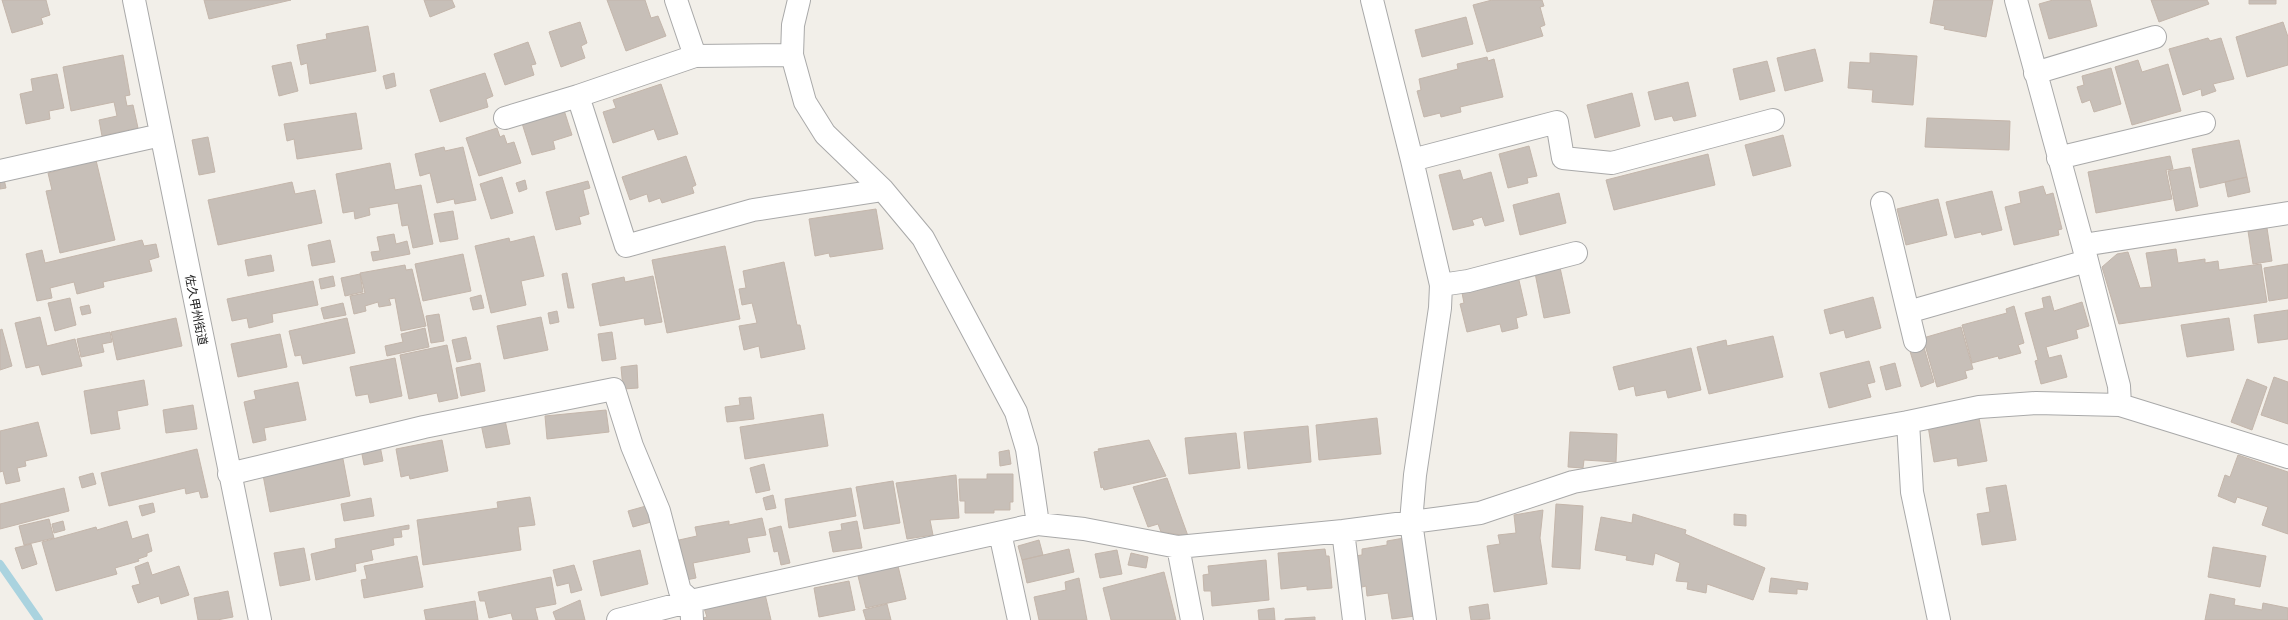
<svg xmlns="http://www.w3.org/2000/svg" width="2288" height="620" viewBox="0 0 2288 620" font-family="'Asap Condensed','Noto Sans JP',sans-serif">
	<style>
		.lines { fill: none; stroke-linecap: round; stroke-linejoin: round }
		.stream { stroke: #aad3df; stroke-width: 8 }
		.building { fill: #c7bfb8; stroke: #c4b6ab }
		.minor-casing { stroke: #a9a9a9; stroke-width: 24 }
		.minor { stroke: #fff; stroke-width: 22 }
		.labels { text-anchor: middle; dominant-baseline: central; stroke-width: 4; stroke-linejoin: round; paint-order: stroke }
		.street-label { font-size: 12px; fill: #222; stroke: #fff }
	</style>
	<rect width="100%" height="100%" fill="#f2efe9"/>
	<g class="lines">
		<path class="stream" d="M0 564 39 620"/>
	</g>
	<path class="building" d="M2 0H46L50 15 41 18 43 24 12 33Z
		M204 0H291L209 19Z
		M424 0H452L455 7 430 17Z
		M607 0H645L651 18 658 16 666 36 626 51Z
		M1492 0H1542L1544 6 1540 7 1545 25 1540 27 1543 36 1487 52 1473 5Z
		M1934 0H1993L1986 37 1944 29 1945 26 1930 23Z
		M2053 0H2090L2097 26 2049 39 2039 4Z
		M2151 0H2207L2209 4 2159 22Z
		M2249 0H2276V4H2249Z
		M1466 17 1473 44 1422 57 1415 30Z
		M580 22 587 43 581 46 585 58 561 67 549 32Z
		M2283 22 2288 37V65L2247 77 2236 37Z
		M368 26 376 71 310 84 307 63 301 65 297 45 327 39 326 34Z
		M2208 38 2210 41 2221 38 2234 79 2213 84 2216 91 2202 96 2201 89 2183 95 2169 49Z
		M528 42 536 64 531 65 534 75 505 85 494 54Z
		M1815 49 1823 81 1785 91 1777 58Z
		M1870 53 1917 56 1913 105 1872 102 1873 90 1848 88 1850 62 1870 63Z
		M123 55 130 95 125 96 127 106 133 105 138 128 102 136 99 120 117 116 114 102 71 111 63 67Z
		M1487 57 1488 61 1494 59 1503 97 1460 107 1461 112 1441 117 1440 113 1424 117 1417 91 1421 90 1419 79 1458 69 1457 64Z
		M2138 60 2142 72 2168 64 2181 111 2132 125 2115 67Z
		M1767 61 1775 91 1740 100 1733 69Z
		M291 62 298 91 279 96 272 66Z
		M2111 68 2121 104 2094 112 2090 100 2082 103 2077 87 2084 85 2082 76Z
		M394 73 396 86 386 89 383 76Z
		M485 73 493 96 486 99 488 107 440 122 430 90Z
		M57 74 64 108 49 111 50 119 26 124 20 94 33 91 31 79Z
		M1688 82 1696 116 1674 121 1672 116 1655 120 1648 92Z
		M661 84 678 134 658 140 654 129 613 143 603 112 616 108 613 100Z
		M1632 93 1640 126 1595 138 1587 105Z
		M563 107 572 135 553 141 555 149 532 155 521 120Z
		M356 113 362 149 297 159 294 139 287 141 284 124Z
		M1927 118 2010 121 2009 150 1925 147Z
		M497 128 500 137 504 135 507 144 514 142 521 163 479 176 466 138Z
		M1783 135 1791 166 1753 176 1745 145Z
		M208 137 215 172 199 175 192 140Z
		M2239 140 2247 177 2200 188 2192 149Z
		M1529 146 1537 176 1527 178 1528 183 1508 188 1499 154Z
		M444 147 445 151 463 147 476 200 455 204 454 199 437 203 430 173 420 176 415 154Z
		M1708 154 1715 185 1614 210 1606 180Z
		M95 156 115 240 60 253 46 191 52 190 48 173 60 170 59 164Z
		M686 156 696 185 692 187 694 193 662 203 660 198 649 202 647 194 630 200 622 177Z
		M2170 156 2173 169 2166 170 2172 199 2096 213 2088 172Z
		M390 163 395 190 421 185 433 244 413 248 408 225 402 226 398 203 369 208 370 215 355 219 354 211 343 213 336 174Z
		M2190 167 2198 206 2176 211 2168 171Z
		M1460 170 1463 180 1491 172 1504 221 1485 226 1482 217 1472 220 1474 225 1453 230 1439 175Z
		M502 177 513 213 491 219 480 184Z
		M2247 177 2250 192 2228 197 2225 182Z
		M4 179 6 188 0 189V180Z
		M525 180 527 189 519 192 516 183Z
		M588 181 590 188 583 190 589 214 579 217 581 224 556 230 546 192Z
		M292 182 295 194 315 190 322 223 218 245 208 200Z
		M2043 186 2046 195 2053 193 2062 229 2058 230 2059 235 2014 245 2005 207 2021 203 2019 192Z
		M1992 191 2002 230 1982 235 1981 232 1955 238 1946 202Z
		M1559 193 1566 223 1520 235 1513 205Z
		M1938 199 1947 235 1906 245 1897 209Z
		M876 209 883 249 830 257 829 253 815 256 809 219Z
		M453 211 458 239 440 242 434 214Z
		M2267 228 2272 261 2253 264 2248 231Z
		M394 234 396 244 407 241 410 254 373 261 371 252 380 251 377 237Z
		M534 236 544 276 521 281 526 305 491 313 475 246 509 238 510 242Z
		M142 240 144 246 156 244 159 257 149 260 152 271 103 282 104 287 77 294 74 282 50 288 52 298 37 301 26 254 42 250 45 263Z
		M330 240 335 262 312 266 308 245Z
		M725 246 740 319 667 333 652 260Z
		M2176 249 2178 263 2205 259V263L2218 261 2219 270 2261 264 2267 302 2119 324 2102 267 2117 254 2128 252 2140 288 2152 287 2146 253Z
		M463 254 471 291 423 301 415 264Z
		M271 255 274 271 248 276 245 260Z
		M784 262 797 325H800L805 349 761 358 759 346 744 350 739 326 757 323 752 303 742 305 739 289 746 288 743 271Z
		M1559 263 1570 313 1544 318 1534 268Z
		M2288 264V298L2269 301 2264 268Z
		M405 265 406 270 412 269 426 326 401 331 395 298 389 299 391 305 379 307 378 302 365 306 366 311 354 314 350 296 365 293 360 273Z
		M567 273 574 308H568L562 274Z
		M360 274 363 292 345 296 341 278Z
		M333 276 335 286 321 289 319 279Z
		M653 276 662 322 645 325 644 318 600 326 592 284 624 277 625 282Z
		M1518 276 1527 315 1516 318 1518 328 1502 332 1500 324 1467 332 1460 304 1464 303 1461 288Z
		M313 281 318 305 272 314 273 322 249 328 247 318 232 321 227 299Z
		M481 295 484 308 473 310 470 298Z
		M2050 296 2054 311 2082 302 2089 326 2076 330 2078 338 2046 347 2049 358 2061 355 2067 377 2041 384 2035 361 2038 360 2025 313 2044 308 2042 298Z
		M1873 297 1881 328 1846 338 1844 330 1830 334 1824 310Z
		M70 298 76 325 55 331 48 303Z
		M343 303 346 315 324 319 321 308Z
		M89 305 91 313 82 315 80 307Z
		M2014 306 2024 343 2018 345 2021 353 1999 359 1998 356 1972 363 1962 325 2007 313 2006 309Z
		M2288 310V339L2258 343 2254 315Z
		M557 311 559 322 550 324 548 313Z
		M439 314 444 341 431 343 426 316Z
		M40 317 47 346 75 339 82 366 42 375 39 365 26 368 15 323Z
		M541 317 548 350 504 359 497 326Z
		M176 318 182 346 117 360 111 332Z
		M347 318 355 353 303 364 301 355 295 356 289 331Z
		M2229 318 2234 350 2187 357 2181 325Z
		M1961 327 1973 369 1965 371 1967 378 1937 387 1923 338Z
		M425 328 429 347 387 356 385 346 403 342 401 334Z
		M2 329 12 366 0 370V330Z
		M110 332 112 342 102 344 104 352 81 357 77 339Z
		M612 332 616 359 602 361 598 334Z
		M280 334 287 367 238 377 231 344Z
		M1773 336 1783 377 1709 394 1697 347 1726 340 1727 346Z
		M466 337 471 359 457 362 452 340Z
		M1923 344 1934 382 1921 387 1909 348Z
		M447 345 458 398 439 402 437 393 409 399 400 355Z
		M1691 348 1701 390 1668 398 1666 390 1636 396 1634 386 1619 390 1613 367Z
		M395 358 402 396 370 403 368 394 356 396 350 367Z
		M1869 361 1875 382 1867 384 1871 397 1829 408 1820 373Z
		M480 363 485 391 461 396 456 368Z
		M1895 363 1901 386 1886 390 1880 367Z
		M637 365 638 388 623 389 621 367Z
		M2274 377 2288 382V424L2261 415Z
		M2247 379 2267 387 2252 430 2231 422Z
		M144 380 148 405 117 411 120 429 91 434 84 391Z
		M298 382 306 420 264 428 266 440 253 443 244 402 256 399 254 391Z
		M751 397 754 419 727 422 725 407 740 405 739 398Z
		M193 405 197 429 166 433 163 410Z
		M606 410 609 432 547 439 545 416Z
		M823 414 828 446 745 459 740 427Z
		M1377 418 1381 454 1319 460 1316 425Z
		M1979 418 1987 461 1958 466 1957 458 1934 462 1928 426Z
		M505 420 510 444 486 448 481 424Z
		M38 422 47 456 25 461 26 466 17 468 20 481 6 484 3 471 0 472V431Z
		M1308 426 1311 462 1248 469 1244 432Z
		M1570 432 1617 434 1616 462 1584 460 1583 468 1568 467Z
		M1236 433 1240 468 1189 474 1185 438Z
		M442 440 448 471 410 479 409 475 401 477 396 449Z
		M1149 440 1166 476 1104 490 1103 487 1101 488 1094 452 1099 451 1098 449Z
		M380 446 383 461 364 465 361 449Z
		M197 449 208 497 201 498 199 491 186 494 185 488 109 506 101 473Z
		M1009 450 1011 464 1000 466 999 452Z
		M2238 455 2288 472V534L2262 525 2268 507 2237 497 2235 503 2218 496 2225 475 2230 477Z
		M343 459 350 496 270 512 263 475Z
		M764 464 770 490 756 493 750 468Z
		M93 473 96 484 82 488 79 477Z
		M987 474H1013V502H1010V510H994V513H965V501H960L959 479H987Z
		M956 475 959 518 930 520 933 535 907 539 896 483Z
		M1167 478 1188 536 1161 532 1158 524 1148 527 1133 487Z
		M893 481 900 523 864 529 856 487Z
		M2006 485 2016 540 1982 545 1977 514 1990 512 1986 488Z
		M64 488 69 511 0 529V504Z
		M851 488 856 516 789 528 785 499Z
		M773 495 776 508 766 510 763 498Z
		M530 497 535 525 518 527 521 550 423 565 417 520 498 508 497 502Z
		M371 498 374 516 344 521 341 504Z
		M153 503 155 512 142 516 139 506Z
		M1556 504 1583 506 1580 569 1552 567Z
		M646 506 651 522 633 527 628 511Z
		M1543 510 1540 538 1547 584 1494 592 1487 546 1500 544 1498 535 1516 533 1514 515Z
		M1633 514 1686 530 1685 534 1765 568 1753 600 1707 584 1706 593 1687 589 1688 582 1676 581 1680 563 1655 553 1653 565 1626 560 1627 556 1595 550 1601 517 1632 523Z
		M1734 514 1746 515V526L1734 525Z
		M762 518 766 535 747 538 750 552 693 563 696 578 686 580 679 540 697 536 695 527 729 521V525Z
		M49 519 54 538 24 545 19 526Z
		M63 521 65 530 54 533 52 524Z
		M127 521 132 539 148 534 152 551 147 553V556L138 559 139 561 115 568 117 574 56 591 42 542 96 527 97 530Z
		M857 521 862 548 833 552 829 532 842 530 841 524Z
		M409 525V529L401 530 402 537 393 538 394 545 371 550 373 560 355 564 356 571 316 580 311 554 336 548 335 539Z
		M781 526 790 563 781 565 778 551 774 552 769 529Z
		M1404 538 1415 616 1392 619 1388 593 1367 596 1366 586 1358 588 1354 556 1362 555V549L1387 545V541Z
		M1039 540 1043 555 1022 560 1018 546Z
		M31 544 37 564 22 569 15 548Z
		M2213 547 2266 556 2260 587 2208 577Z
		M304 548 310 580 280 586 274 553Z
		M1069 549 1074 572 1027 583 1022 560Z
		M1325 549 1326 556H1329L1332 588 1307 590V586L1281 589 1278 553Z
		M640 550 648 584 601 596 593 561Z
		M1117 550 1122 574 1100 578 1095 554Z
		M1131 553 1148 557 1146 568 1128 565Z
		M417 556 423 587 364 598 361 580 367 579 364 566Z
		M1266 560 1269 600 1212 606 1211 591H1204L1203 575 1209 574 1208 566Z
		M148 562 152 575 179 566 189 595 161 604 159 596 138 603 132 586 140 584 135 567Z
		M574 565 582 590 571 593 569 583 557 586 553 570Z
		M898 566 906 599 866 608 858 576Z
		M1164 572 1176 620H1111L1103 588Z
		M551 577 556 604 535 608 538 620H513L511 613 489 618 485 601H480L478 592Z
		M1079 578 1087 620H1039L1034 597 1066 590 1065 582Z
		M1771 578 1808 583 1807 590 1797 589V594L1769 592Z
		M849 581 855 610 819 617 814 588Z
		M228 591 233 617 217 620H198L194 598Z
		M765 594 771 620H703V618L707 617 704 608Z
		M2210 594 2235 599 2234 605 2262 610 2263 603 2288 608V620H2205Z
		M580 600 585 620H556L553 612Z
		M475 601 478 620H426L424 610Z
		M887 604 891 620H866L863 610Z
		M1488 604 1490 619 1471 620 1469 607Z
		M1274 608 1275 620H1259L1258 610Z
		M1315 617V620H1285V619Z"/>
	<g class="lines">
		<defs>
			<path id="minor" d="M134 0 260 620
				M676 0 695 56
				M799 0 793 25 792 55 805 102 825 134 883 190 923 238 1016 412 1027 449 1038 524
				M1372 0 1412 160 1441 285 1440 308 1415 475 1411 522 1425 620
				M2016 0 2083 245 2119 386 2120 405
				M792 55 695 56 578 96 626 246 753 210 883 190
				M2035 73 2155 37
				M505 118 578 96
				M2058 158 2204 123
				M1412 160 1557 122 1563 158 1612 163 1773 120
				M0 171 161 135
				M1882 203 1908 312 2087 261
				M2083 245 2288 213
				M1441 285 1468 281 1576 253
				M1908 312 1915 341
				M1908 422 1912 492 1939 620
				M229 474 424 427 614 389 632 446 659 511 680 591 691 601 692 620
				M1343 531 1354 620
				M1000 533 1019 620
				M1178 547 1192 620
				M618 620 691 601 1038 524 1084 529 1178 547 1343 531 1480 513 1573 482 1908 422 1979 407 2036 403 2120 405 2288 457"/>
		</defs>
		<use href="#minor" class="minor-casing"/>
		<use href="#minor" class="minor"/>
	</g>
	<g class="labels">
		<g class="street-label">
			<text transform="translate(196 310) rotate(79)">佐久甲州街道</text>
		</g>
	</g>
</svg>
